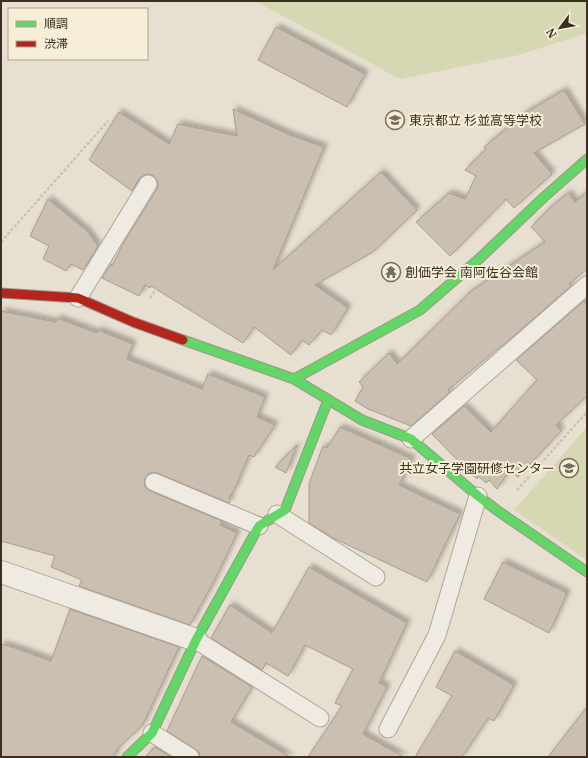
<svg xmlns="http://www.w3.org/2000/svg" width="588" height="758" viewBox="0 0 588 758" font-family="Merriweather,'Noto Sans JP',serif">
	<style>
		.green { fill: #d6d7b3 }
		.building { fill: #cbbfb2; stroke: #a89c90; filter: url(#shadow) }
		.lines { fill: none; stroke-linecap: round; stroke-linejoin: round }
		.lane-casing { stroke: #ada599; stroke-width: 19 }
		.street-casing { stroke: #ada599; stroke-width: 24 }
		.fast-casing { stroke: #9c958a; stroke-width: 11 }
		.jam-casing { stroke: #9c958a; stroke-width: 11 }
		.path { stroke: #c8c2b9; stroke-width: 2.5; stroke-dasharray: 3 2; stroke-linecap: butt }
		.lane { stroke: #efebe3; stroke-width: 17 }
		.street { stroke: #efebe3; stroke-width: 22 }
		.fast { stroke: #63d668; stroke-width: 9 }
		.jam { stroke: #b3261e; stroke-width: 9 }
		.labels { text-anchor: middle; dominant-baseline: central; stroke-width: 4; stroke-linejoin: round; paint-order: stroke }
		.poi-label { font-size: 13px; fill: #3d2e20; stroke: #f7eed8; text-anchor: start }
	</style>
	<defs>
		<filter id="shadow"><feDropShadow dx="3.5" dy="-3.5" stdDeviation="2" flood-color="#0004"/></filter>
	</defs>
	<rect width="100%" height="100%" fill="#e7e0d1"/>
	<path class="green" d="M255 1H587V33L519 55 400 79Z
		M587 427V560L514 510Z"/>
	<path class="building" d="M276 27 365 74 347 107 258 60Z
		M564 90 585 124 534 153 552 174 514 208 506 199 450 256 416 222 449 193 465 199 476 176 465 170 486 149 484 147 525 113Z
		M233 109 290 135 324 147 273 270 381 172 417 210 373 252 315 285 348 308 331 335 322 330 309 345 302 340 291 355 254 327 243 343 151 286 150 288 145 285 139 296 102 278 111 264 112 266 123 244 157 189 158 185 157 180 154 176 149 174 144 175 139 179 132 191 89 160 119 112 169 144 178 124 237 136Z
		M587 192V269L569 284 571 286 502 346H501L448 390 450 392 411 426 368 409 355 401 363 387 359 382 389 353 397 364 470 292 545 242 531 227 551 207 568 193 575 202Z
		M48 199 87 231 98 246 83 270 71 264 66 271 43 259 49 246 30 236Z
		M584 301 587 305V396L556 425 561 431 518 477 509 471 497 489 489 480 486 483 478 476 477 479 466 469 432 434 464 406 491 432 537 380 516 360Z
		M1 311 56 322 57 318 97 333 98 330 133 344 127 359 202 389 208 374 265 397 257 417 275 425 254 457 249 455 235 488 229 498 231 499 229 503 157 473 153 472 148 474 145 479 144 484 146 488 150 491 222 521 220 525 237 533 214 581 190 625 79 586 82 580 51 567 55 556 1 541Z
		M340 427 412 459 399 485 460 514 427 582 333 538 309 523V484L323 446 327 448Z
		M297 445 286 473 275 467Z
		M503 562 567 593 549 633 484 599Z
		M309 567 407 623 379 683 387 687 363 734 404 757H308L342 706 335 703 353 669 305 645 288 676 266 663 262 670 211 638 230 605 272 633Z
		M70 609 179 647 142 726 118 748 115 753V757H1V644L15 648 51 661Z
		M455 651 514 685 494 721 488 718 462 757H415L452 696 436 687Z
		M202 656 252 687 231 722 290 757H200L199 752 195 749 167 731Z
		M587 707V757H548Z
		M155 747 171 757H145Z"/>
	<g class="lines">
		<defs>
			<path id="lane" d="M78 298 148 184
				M411 439 587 285
				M154 482 259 526
				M277 514 376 577
				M196 640 320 718
				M388 729 437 635 478 496
				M152 733 190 757"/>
			<path id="street" d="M1 572 196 640"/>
			<path id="fast" d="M183 340 294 379 362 420 411 439 478 496 498 511 587 572
				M294 379 420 310 480 258 543 198 587 159
				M127 757 152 733 196 640 259 526 285 510 328 400"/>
			<path id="jam" d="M1 293 78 298 133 322 183 340"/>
		</defs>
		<use href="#lane" class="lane-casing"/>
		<use href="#street" class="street-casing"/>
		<use href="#fast" class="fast-casing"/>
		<use href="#jam" class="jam-casing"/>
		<path class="path" d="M1 242 108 121
			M150 298 245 159
			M517 490 587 412"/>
		<use href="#lane" class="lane"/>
		<use href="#street" class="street"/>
		<use href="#fast" class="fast"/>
		<use href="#jam" class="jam"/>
	</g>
	<defs>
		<symbol id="school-ring" viewBox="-11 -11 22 22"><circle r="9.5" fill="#f7eed8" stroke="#786c5e" stroke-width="1.5"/><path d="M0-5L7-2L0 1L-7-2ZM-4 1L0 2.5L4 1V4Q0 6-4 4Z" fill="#786c5e"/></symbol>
		<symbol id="temple-ring" viewBox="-11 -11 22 22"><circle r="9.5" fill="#f7eed8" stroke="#786c5e" stroke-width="1.5"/><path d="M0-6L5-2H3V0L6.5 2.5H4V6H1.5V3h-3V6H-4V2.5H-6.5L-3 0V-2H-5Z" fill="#786c5e"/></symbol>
	</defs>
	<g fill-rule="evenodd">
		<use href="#school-ring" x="384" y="109" width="22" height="22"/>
		<use href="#temple-ring" x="380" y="261" width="22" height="22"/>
		<use href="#school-ring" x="558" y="457" width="22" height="22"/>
	</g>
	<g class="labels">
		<g class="poi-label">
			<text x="409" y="120">東京都立 杉並高等学校</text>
			<text x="405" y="272">創価学会 南阿佐谷会館</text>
			<text x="555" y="468" text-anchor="end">共立女子学園研修センター</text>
		</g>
	</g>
	<rect width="588" height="758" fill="none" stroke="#3d2e20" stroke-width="4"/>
	<rect x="8" y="8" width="140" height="52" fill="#f7eed8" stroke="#ada18e"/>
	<rect x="16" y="21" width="20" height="6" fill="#63d668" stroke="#ada18e"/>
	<text x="44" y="28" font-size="12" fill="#3d2e20">順調</text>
	<rect x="16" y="41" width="20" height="6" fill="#b3261e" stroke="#ada18e"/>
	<text x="44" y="48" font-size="12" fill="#3d2e20">渋滞</text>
	<g transform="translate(560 28) rotate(238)" stroke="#f7eed8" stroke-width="3" paint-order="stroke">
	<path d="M0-3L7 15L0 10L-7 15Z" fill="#3d2e20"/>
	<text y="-6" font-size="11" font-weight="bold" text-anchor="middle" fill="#3d2e20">N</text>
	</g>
</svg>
